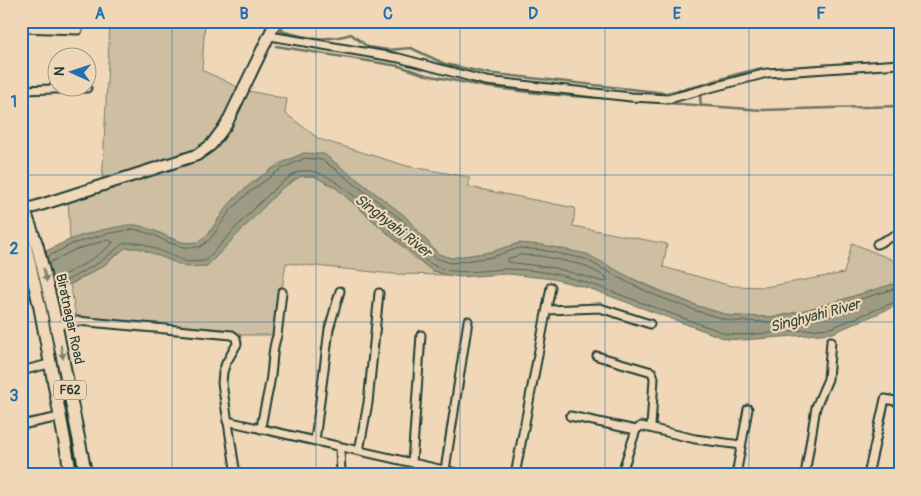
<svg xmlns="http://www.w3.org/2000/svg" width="921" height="496" viewBox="0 0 921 496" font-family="Pangolin,sans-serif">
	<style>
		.green { fill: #cebea2; stroke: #767e6b }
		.water { fill: #9d9b83; stroke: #6b7563 }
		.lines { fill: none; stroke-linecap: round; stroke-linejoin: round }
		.shore { stroke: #516354; stroke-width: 1 }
		.stream { stroke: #6b7563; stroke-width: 2.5 }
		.street-casing { stroke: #1f3d34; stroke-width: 11 }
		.secondary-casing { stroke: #1f3d34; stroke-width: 14 }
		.primary-casing { stroke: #1f3d34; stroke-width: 15 }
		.street { stroke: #f0d7b8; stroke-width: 7 }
		.secondary { stroke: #f0d7b8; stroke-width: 10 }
		.primary { stroke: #f0d7b8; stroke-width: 11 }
		.oneway { fill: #7d826f }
		.grid { fill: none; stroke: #1f6fb2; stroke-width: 1; stroke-opacity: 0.55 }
		.labels { text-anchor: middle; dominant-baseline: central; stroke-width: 4.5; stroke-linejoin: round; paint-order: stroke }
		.shield { fill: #f0d7b8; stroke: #5e6b5c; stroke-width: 1 }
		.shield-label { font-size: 12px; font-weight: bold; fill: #1f3d34 }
		.street-label { font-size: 14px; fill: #1f3d34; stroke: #f0d7b8 }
		.water-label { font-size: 15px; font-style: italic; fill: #324b40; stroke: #f0d7b8 }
		.neatline { fill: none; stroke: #1f6fb2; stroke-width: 2 }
		.grid-label { font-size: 16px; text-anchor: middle; font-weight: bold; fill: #1f6fb2 }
	</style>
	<rect width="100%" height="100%" fill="#f0d7b8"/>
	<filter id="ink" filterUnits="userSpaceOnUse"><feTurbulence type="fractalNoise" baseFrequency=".02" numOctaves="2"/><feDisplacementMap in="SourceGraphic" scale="10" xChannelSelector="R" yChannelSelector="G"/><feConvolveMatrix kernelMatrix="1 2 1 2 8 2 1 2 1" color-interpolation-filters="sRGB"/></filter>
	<g filter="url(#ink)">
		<path class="green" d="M110 21H205L202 70 244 90 287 99 285 113 319 139 407 166 469 177V187L575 208 573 226 667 244 663 267 732 286 765 287 844 273 852 243 900 263V282L821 306 776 317 731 316 698 306 631 278 519 243 491 252 451 258 438 254 405 216 367 188 304 153 278 164 244 190 226 208 207 235 198 242 184 243 169 237 156 231 105 230 70 240 68 196 102 185Z
			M301 176H314L336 188 414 257 431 270 446 275 393 274 286 263 275 335H232L77 321 70 285 103 266 125 248H139L158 255 207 266 282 188Z"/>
		<path class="water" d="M304 153 324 154 405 216 438 254 451 258 491 252 519 243 543 245 587 254 631 278 659 291 698 306 731 316 776 317 821 306 900 282V304L833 333 743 340 726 339 588 288 553 279 508 274 459 277 446 275 431 270 336 188 314 176H301L282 188 207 266 186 267 139 248H125L103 266 70 284 21 302V264C37 256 53 247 69 240 84 234 101 230 117 227 123 226 130 224 136 225 156 228 176 247 197 242 211 238 218 218 226 208 246 183 275 166 304 153Z"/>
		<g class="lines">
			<path class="shore" d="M520 255 541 256 583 265 606 277 607 280 604 282 555 268 507 262 508 259Z
				M47 257 72 244 106 234 134 229 154 235 167 242 183 247H200L211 238 230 211 247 194 281 169 305 158 323 160 402 220 435 258 451 263 492 257 519 248 542 250 585 259 629 283 657 296 697 311 731 321 777 322 822 311 900 287
				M49 263 74 250 107 240 113 242 112 244C94 259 75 271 53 279
				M54 285 68 280 100 262 124 243H141L187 262 205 261C223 243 281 174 302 171 341 165 399 249 435 266 457 276 482 270 506 269 521 269 540 271 555 274 582 280 608 290 634 300 665 311 696 323 727 334L743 335 831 328 900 300"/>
			<path class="stream" d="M285 21 281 31C306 38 326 42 351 34L368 47 388 50 411 48 445 64 486 73 666 93 698 86 734 75 762 68
				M276 46 399 66 426 75 487 87 546 94 762 110 900 106
				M700 95 701 106
				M21 257 24 265"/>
			<defs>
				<path id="street" d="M21 28 78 30
					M270 36 399 58 486 81 631 97 668 99 767 73 900 64
					M21 90 87 88
					M877 244 900 233
					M547 310 600 308 650 324
					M57 326 77 321 232 335 236 338 237 344 226 363 223 372 222 383 236 475
					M597 356 652 372 654 378 651 427
					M21 371 49 364
					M570 416 636 430
					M227 421 466 475
					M21 425 60 417
					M261 429C263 410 269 393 271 375 273 362 272 348 277 336L282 292
					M315 441 329 329 340 291
					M340 447 341 475
					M359 451 368 403 379 293
					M412 463 421 335
					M445 470 468 321
					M56 475 71 472
					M515 475 551 287
					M621 475 636 430 641 426 695 439 741 445
					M736 475 748 409
					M805 475 816 407 828 379 831 341
					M868 475 885 399 900 402"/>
				<path id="secondary" d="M25 210 197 155 211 145 226 125 276 21"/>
				<path id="primary" d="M21 201 37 245 52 305 86 475
					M21 235 26 248 40 308 71 475"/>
			</defs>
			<use href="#street" class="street-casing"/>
			<use href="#secondary" class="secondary-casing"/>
			<use href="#primary" class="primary-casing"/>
			<use href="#street" class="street"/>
			<use href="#secondary" class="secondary"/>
			<use href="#primary" class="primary"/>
		</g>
		<defs><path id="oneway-solid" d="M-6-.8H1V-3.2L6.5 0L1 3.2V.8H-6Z" transform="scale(1.25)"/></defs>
		<g class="oneway">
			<use href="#oneway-solid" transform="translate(45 275) rotate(76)"/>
			<use href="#oneway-solid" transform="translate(62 352) rotate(79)"/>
		</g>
	</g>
	<path class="grid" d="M172 21V475M316 21V475M460 21V475M605 21V475M749 21V475M21 175H900M21 322H900"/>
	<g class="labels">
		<rect class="shield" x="54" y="380.5" width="32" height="19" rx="4"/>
		<g class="shield-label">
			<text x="70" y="390">F62</text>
		</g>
		<g class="street-label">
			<text transform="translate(70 319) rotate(78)">Biratnagar Road</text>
		</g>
		<g class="water-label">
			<text transform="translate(393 226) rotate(38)">Singhyahi River</text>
			<text transform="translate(815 316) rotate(-15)">Singhyahi River</text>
		</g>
	</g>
	<rect width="921" height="496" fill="none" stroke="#f0d7b8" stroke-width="55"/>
	<g transform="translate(72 72) rotate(273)"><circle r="24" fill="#f0d7b8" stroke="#9c9983"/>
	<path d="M0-4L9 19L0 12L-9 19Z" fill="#1f6fb2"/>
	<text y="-8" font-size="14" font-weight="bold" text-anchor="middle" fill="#1f3d34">N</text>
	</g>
	<rect x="28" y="28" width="866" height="440" class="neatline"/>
	<g class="grid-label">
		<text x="100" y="19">A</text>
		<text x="244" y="19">B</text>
		<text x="388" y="19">C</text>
		<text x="533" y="19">D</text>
		<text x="677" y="19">E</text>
		<text x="821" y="19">F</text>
		<text x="14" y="107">1</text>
		<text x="14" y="254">2</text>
		<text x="14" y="401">3</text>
	</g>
</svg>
